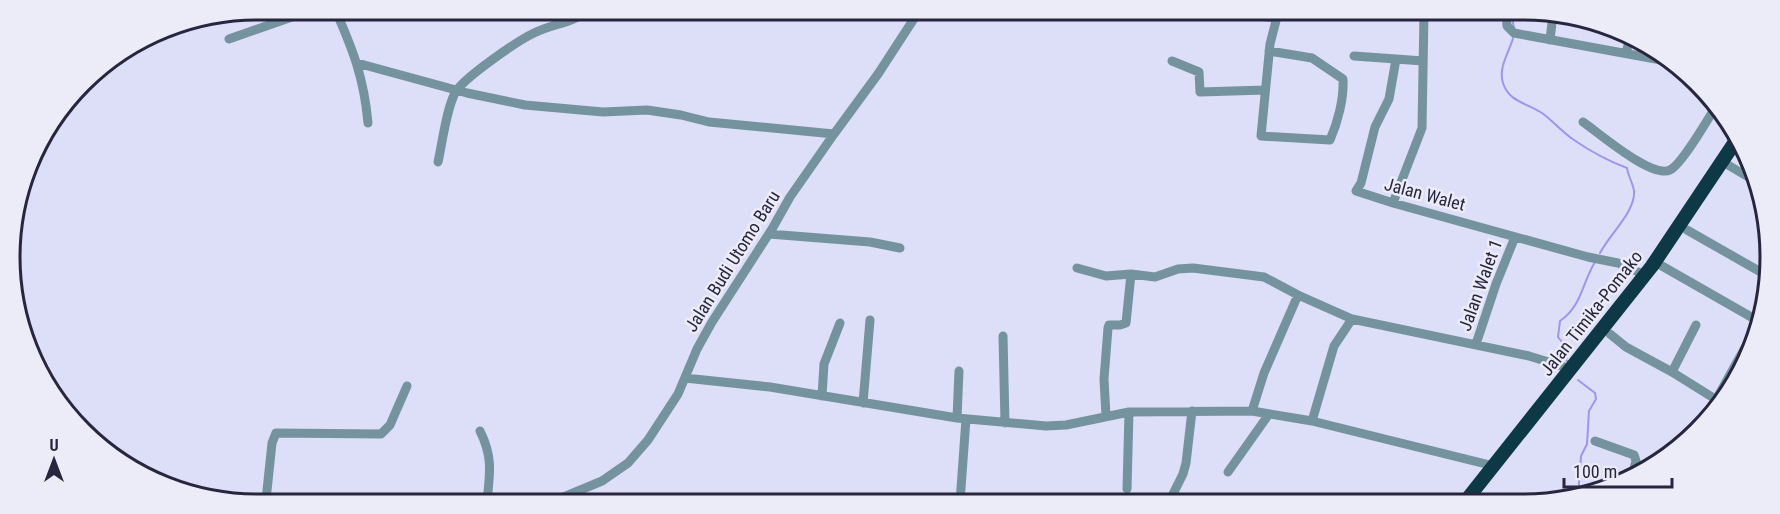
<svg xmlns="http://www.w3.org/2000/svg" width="1780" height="514" viewBox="0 0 1780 514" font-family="'Roboto Condensed',sans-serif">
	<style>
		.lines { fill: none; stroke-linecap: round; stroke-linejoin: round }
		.stream { stroke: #9b96ef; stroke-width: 2 }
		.minor { stroke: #74939f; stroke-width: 9 }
		.highway { stroke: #0d3947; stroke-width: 14 }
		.labels { text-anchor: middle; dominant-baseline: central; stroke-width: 5; stroke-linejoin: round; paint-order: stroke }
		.street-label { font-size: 18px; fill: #27263e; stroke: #ececf9 }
		.rim { fill: none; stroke: #27263e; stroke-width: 3 }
	</style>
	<rect width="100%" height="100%" fill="#dddef7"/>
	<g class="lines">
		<path class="stream" d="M1511 13 1514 28
			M1513 38C1509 53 1498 67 1503 83 1509 102 1527 103 1542 113 1553 121 1562 132 1574 140 1590 151 1608 161 1627 168 1628 176 1633 183 1634 191 1636 211 1609 235 1600 253
			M1568 362 1566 360 1569 351 1558 337 1560 321C1582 306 1582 283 1595 262
			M1578 380 1595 393 1596 399 1589 411 1587 444 1581 456 1578 496
			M1306 502H1325"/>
		<path class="minor" d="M335 9C353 50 364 78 368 123
			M1224 12 1277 18
			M1506 13 1507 26 1514 33 1672 62
			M163 28 171 33
			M229 39 315 9
			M1550 40 1553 14
			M1269 51 1312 58 1343 79C1344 98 1338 122 1330 140L1261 136 1270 44 1278 13
			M1626 53 1630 38
			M1354 56 1396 59
			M1172 61 1199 72 1200 92 1265 90
			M1423 61 1396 59 1389 99 1375 127 1361 183 1356 191 1393 203 1588 257 1618 263 1645 275
			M357 63 467 93 525 105 603 112 647 110 681 115 709 122 834 134
			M1583 122C1599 133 1652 179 1670 170 1682 164 1708 119 1716 106
			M438 162C442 145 447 103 457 90 467 76 517 41 534 33 552 24 573 23 589 10
			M1728 165 1755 181
			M1393 203 1422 128 1424 13
			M1687 230 1766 275
			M769 234 870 242 900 248
			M1662 266 1760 322
			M1077 268 1106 276 1131 274 1155 277 1178 269 1193 268 1264 277 1298 295 1352 319 1529 356 1571 369
			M1610 334 1626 347 1672 372 1720 402
			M1003 336 1005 423
			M1476 344 1496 284 1515 237
			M1672 372 1696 325
			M685 378 770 387 957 418 1046 426 1066 425 1129 412 1252 411 1312 421 1494 466
			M822 396 824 364 840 323
			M1716 400 1747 344
			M863 403 870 320
			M1252 411 1264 373 1298 295
			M1106 416 1104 379 1108 328 1109 325H1120L1126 323 1131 274
			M957 418 959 371
			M1312 421 1334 346 1352 319
			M480 431C493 457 490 473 487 501
			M1595 441 1634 455 1636 461 1631 480
			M1228 472 1269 414
			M1127 489 1129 412
			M266 500 272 443 276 433 381 434 390 425 407 386
			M554 501 602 481 628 463 648 440 678 394 697 349 712 322 772 229 790 197 834 134 878 74 919 11
			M960 502 966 419
			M1169 502 1183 474 1186 463 1192 411"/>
		<path class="highway" d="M1464 503 1652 266 1737 139"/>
	</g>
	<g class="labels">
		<g class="street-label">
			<text transform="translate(1425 194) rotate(15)">Jalan Walet</text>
			<text transform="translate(732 261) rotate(-58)">Jalan Budi Utomo Baru</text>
			<text transform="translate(1480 285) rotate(-70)">Jalan Walet 1</text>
			<text transform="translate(1591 313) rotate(-52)">Jalan Timika-Pomako</text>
		</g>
	</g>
	<path d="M0 0H1780V514H0ZM257 20H1523A237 237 0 0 1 1760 257V257A237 237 0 0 1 1523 494H257A237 237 0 0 1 20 257V257A237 237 0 0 1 257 20Z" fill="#ececf9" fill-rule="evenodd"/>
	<path class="rim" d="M257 20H1523A237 237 0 0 1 1760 257V257A237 237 0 0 1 1523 494H257A237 237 0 0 1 20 257V257A237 237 0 0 1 257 20Z"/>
	<g transform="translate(54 460)" stroke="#ececf9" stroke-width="4.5" paint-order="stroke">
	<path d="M0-4.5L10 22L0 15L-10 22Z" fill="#27263e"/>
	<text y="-9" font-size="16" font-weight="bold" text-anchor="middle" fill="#27263e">U</text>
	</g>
	<path d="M1564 478v9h108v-9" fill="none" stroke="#27263e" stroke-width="3"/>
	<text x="1573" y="478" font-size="18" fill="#27263e" stroke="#ececf9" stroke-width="4.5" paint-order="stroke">100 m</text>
</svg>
